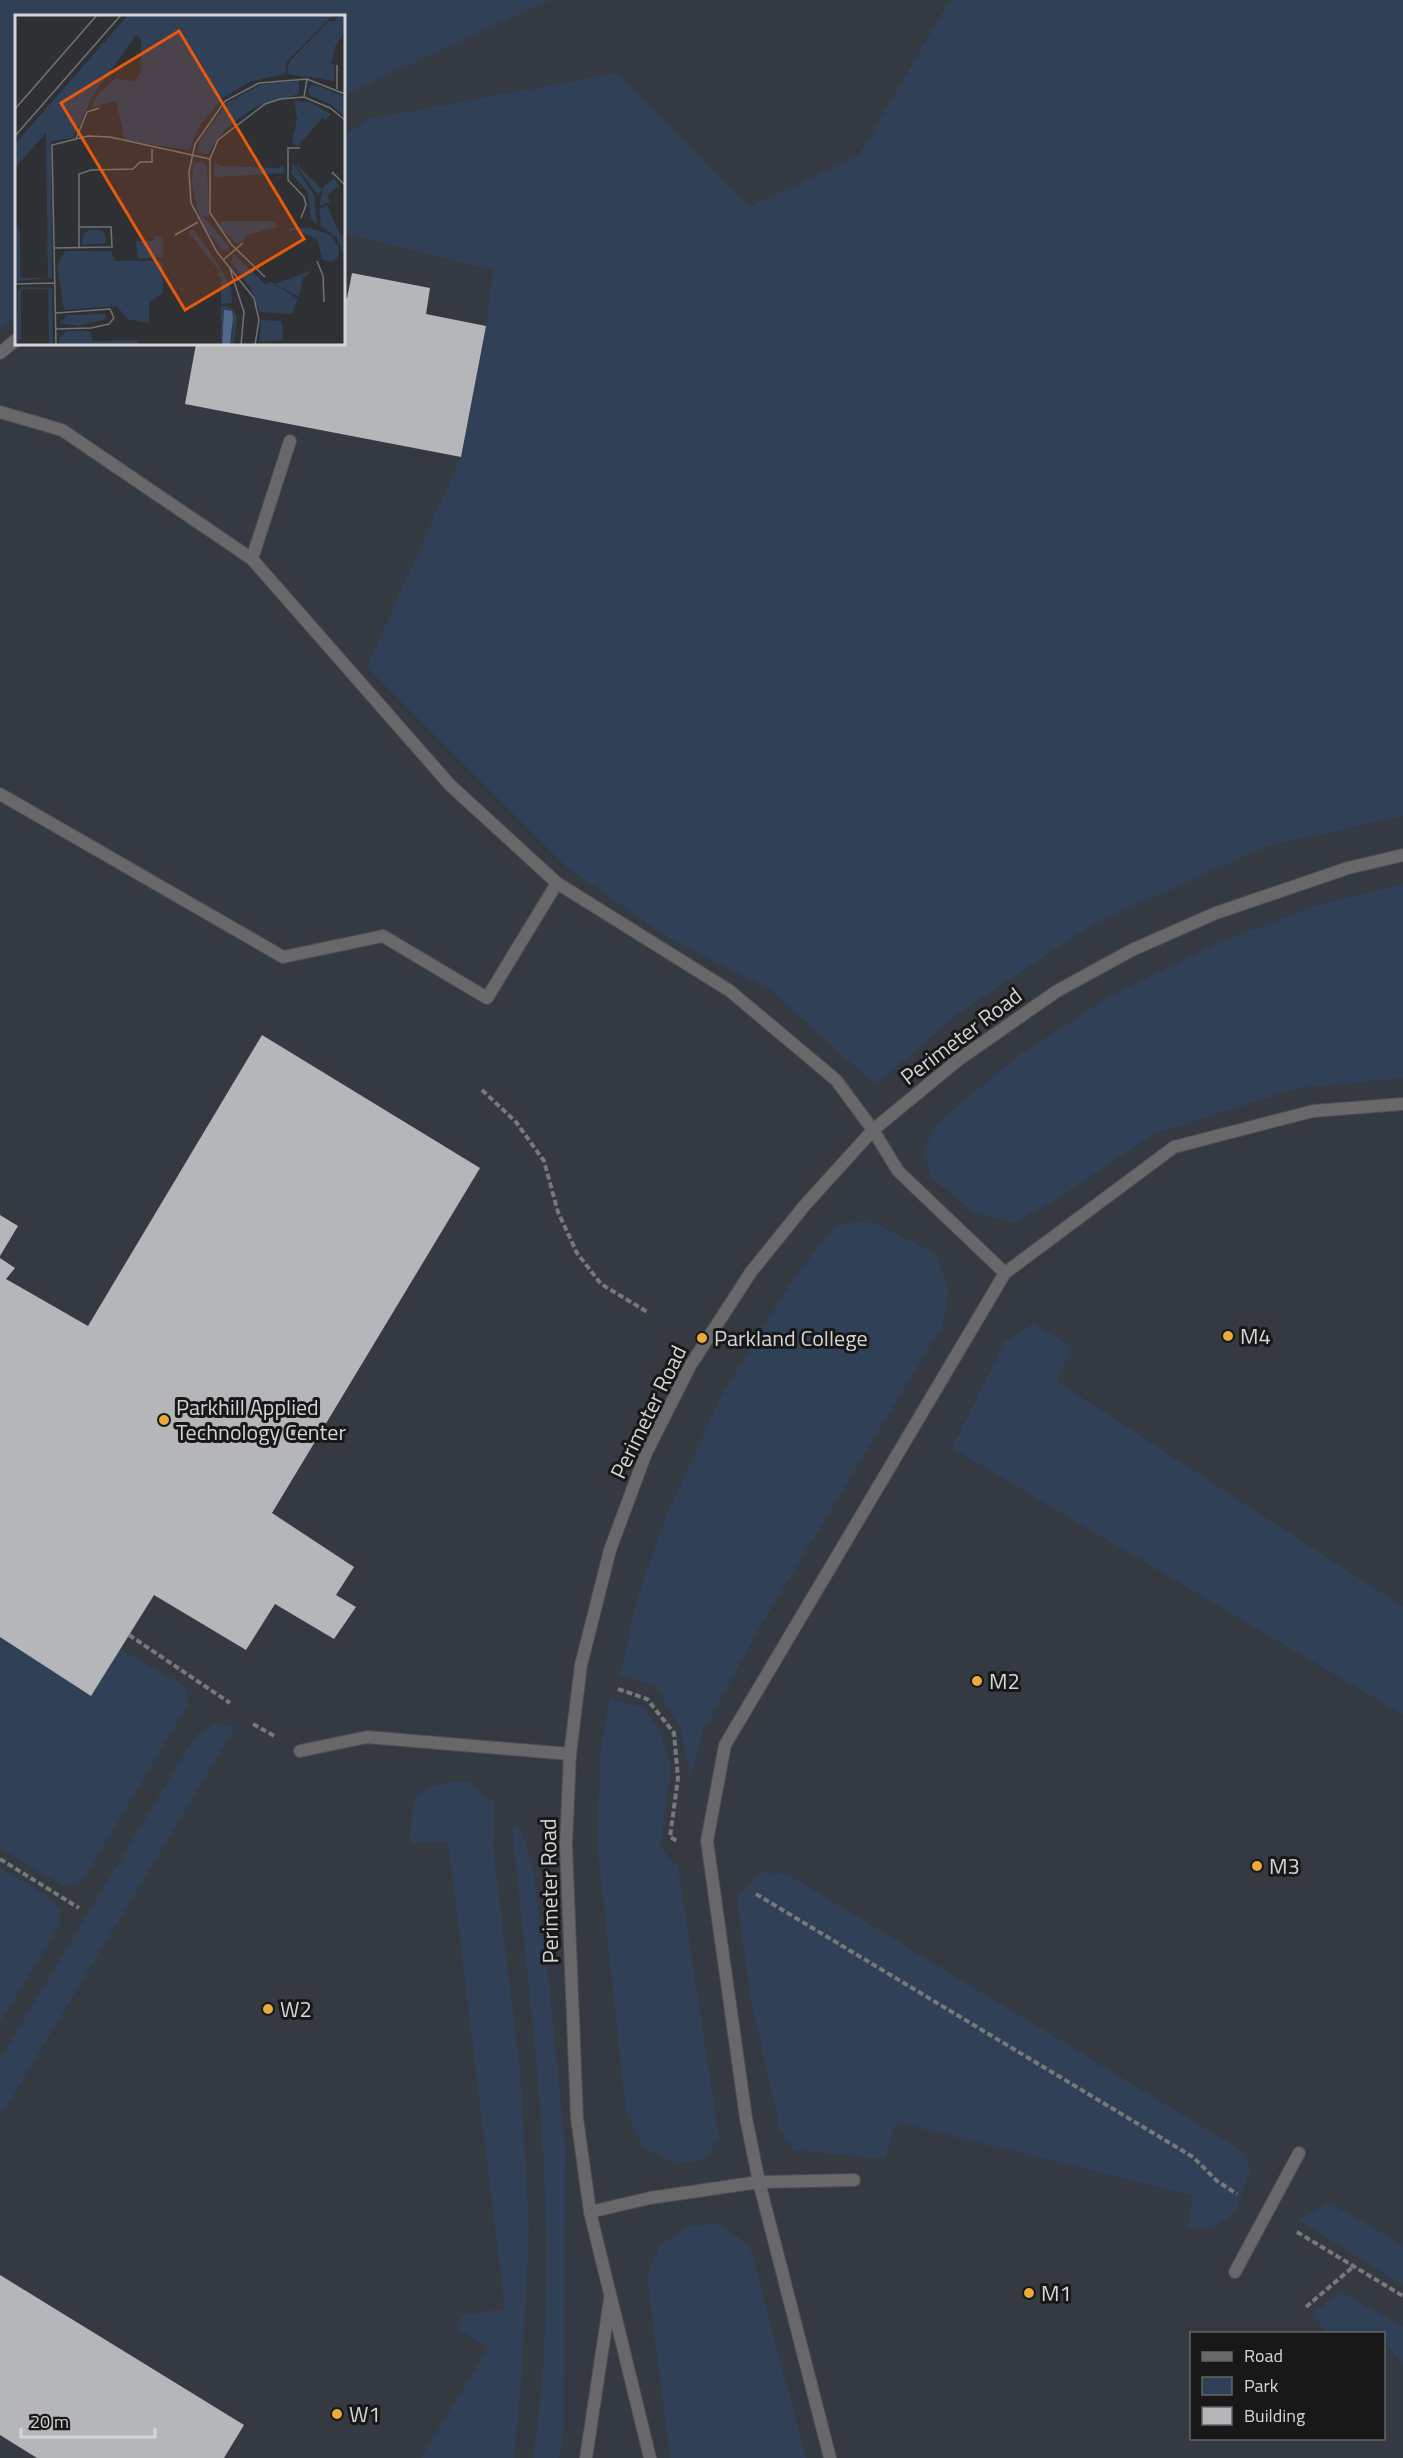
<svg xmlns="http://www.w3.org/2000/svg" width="1403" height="2458" viewBox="0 0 1403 2458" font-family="'Titillium Web',sans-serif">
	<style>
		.built { fill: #353a42; fill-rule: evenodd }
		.green { fill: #304056 }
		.building { fill: #b4b6b9 }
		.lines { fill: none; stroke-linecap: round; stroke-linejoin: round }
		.lane-casing { stroke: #4d4e50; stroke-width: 14 }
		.street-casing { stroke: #4d4e50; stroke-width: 14 }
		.path { stroke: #76787a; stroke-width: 4; stroke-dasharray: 6 3; stroke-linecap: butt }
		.lane { stroke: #68686a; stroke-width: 12 }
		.street { stroke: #68686a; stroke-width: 12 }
		.poi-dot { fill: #ebaa39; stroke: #181819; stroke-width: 2 }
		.labels { text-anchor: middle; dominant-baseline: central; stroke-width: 6; stroke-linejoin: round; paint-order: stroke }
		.street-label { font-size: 22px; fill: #d3d5d6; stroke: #181819 }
		.poi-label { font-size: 22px; fill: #d3d5d6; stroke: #181819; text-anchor: start }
		.inset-road { fill: none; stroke: #717274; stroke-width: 1.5 }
		.view { fill: #e8590c; fill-opacity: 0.15; stroke: #e8590c; stroke-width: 3 }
		.inset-edge { fill: none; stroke: #d3d5d6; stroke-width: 3 }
	</style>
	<rect width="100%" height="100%" fill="#2f3033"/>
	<path class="built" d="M166 0H1403V2458H0V53L16 47V344H344V16ZM1192 2334H1384V2438H1192Z"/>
	<path class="green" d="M0 0H550L344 95V16H16V317L0 328Z
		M950 0H1403V816L1268 846 1092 925 959 1013 875 1085 771 990 668 937 569 869 367 667 461 457 486 326 493 270 344 233V136L369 119 617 73 749 207 859 155Z
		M1403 884V1078L1298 1088 1154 1134 1060 1197 1014 1223 972 1211 933 1179 923 1151 937 1123 1020 1055 1108 997 1216 944 1318 905Z
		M868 1220 935 1253 949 1291 942 1326 758 1630 703 1732 690 1776 681 1730 657 1687 620 1674 639 1593 667 1514 721 1397 790 1284 835 1226Z
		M1033 1324 1073 1347 1056 1381 1403 1607V1715L952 1448 1006 1341Z
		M0 1637 91 1696 120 1649 186 1687 188 1704 82 1882 63 1886 0 1848Z
		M610 1699 643 1707 660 1731 671 1767 660 1847 678 1867 719 2138 704 2160 676 2164 643 2147 626 2111 597 1842 601 1747Z
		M216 1724 236 1726 0 2117V2059L196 1735Z
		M456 1781 473 1783C478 1794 482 1798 494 1800L493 1849 520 2069 529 2228 522 2369 514 2458H421L488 2348 457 2328 463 2315 505 2309 448 1841 411 1843C411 1802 411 1788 456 1781Z
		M518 1825 532 1862 549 1984 565 2147 564 2430 559 2458H533C565 2248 533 2036 512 1826Z
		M0 1868 47 1896 59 1909 61 1923 0 2022Z
		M761 1872 787 1874 1242 2151 1251 2170 1235 2212 1213 2228 1188 2229 1193 2196 896 2122 884 2159 793 2150 780 2129 750 1995 737 1898Z
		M1330 2203 1403 2245V2285L1298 2220Z
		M720 2224 750 2247 806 2458H670L647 2277 660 2245 688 2226Z
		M1341 2292 1403 2327V2365L1384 2341V2334L1327 2333 1312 2314Z"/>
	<path class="building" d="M352 273 430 288 426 314 486 326 461 457 185 404 196 344H344V298H347Z
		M262 1035 480 1168 272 1513 354 1567 336 1595 356 1607 334 1639 275 1604 246 1650 154 1595 91 1696 0 1637V1258L15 1268 6 1279 88 1326Z
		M0 1215 18 1226 0 1256Z
		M0 2275 244 2425 224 2458H37L0 2435Z"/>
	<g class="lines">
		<defs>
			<path id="lane" d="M0 353 16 340
				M0 412 62 430 252 559 450 785 557 883 730 991 836 1080 873 1130 898 1171 1005 1273
				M252 559 290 441
				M0 794 283 957 383 936 487 998 557 883
				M300 1751 367 1737 570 1754
				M590 2212 650 2198 759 2182 854 2180
				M1235 2272 1299 2153
				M830 2458 759 2182 746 2118 707 1841 725 1745 1005 1273 1174 1147 1313 1111 1403 1104"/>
			<path id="street" d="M586 2458 610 2299
				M650 2458 590 2212 577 2118 566 1845 570 1754 581 1665 610 1550 646 1453 690 1366 751 1272 805 1205 873 1130 958 1060 1057 991 1132 950 1216 913 1348 868 1403 855"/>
		</defs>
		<use href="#lane" class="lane-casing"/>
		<use href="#street" class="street-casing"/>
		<path class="path" d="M482 1090 516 1122 544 1161 558 1212 577 1253 601 1284 649 1313
			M129 1635 230 1703
			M618 1689 647 1699 674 1733 678 1778 670 1837 677 1841
			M253 1724 276 1737
			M0 1859 79 1908
			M756 1894 1193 2157 1217 2181 1237 2194
			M1297 2232 1403 2296
			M1306 2307 1354 2266"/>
		<use href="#lane" class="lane"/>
		<use href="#street" class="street"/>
	</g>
	<g class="poi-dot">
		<circle cx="1228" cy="1336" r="6"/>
		<circle cx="702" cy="1338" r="6"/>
		<circle cx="164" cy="1420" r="6"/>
		<circle cx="977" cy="1681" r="6"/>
		<circle cx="1257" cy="1866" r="6"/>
		<circle cx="268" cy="2009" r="6"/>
		<circle cx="1029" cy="2293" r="6"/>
		<circle cx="337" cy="2414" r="6"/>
	</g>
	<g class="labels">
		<g class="street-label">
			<text transform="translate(961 1036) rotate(-37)">Perimeter Road</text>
			<text transform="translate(648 1412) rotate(-64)">Perimeter Road</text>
			<text transform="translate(549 1891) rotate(-91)">Perimeter Road</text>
		</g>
		<g class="poi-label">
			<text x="1240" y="1336">M4</text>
			<text x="714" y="1338">Parkland College</text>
			<text x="176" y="1407">Parkhill Applied<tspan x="176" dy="25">Technology Center</tspan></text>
			<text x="989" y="1681">M2</text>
			<text x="1269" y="1866">M3</text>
			<text x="280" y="2009">W2</text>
			<text x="1041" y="2293">M1</text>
			<text x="349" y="2414">W1</text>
		</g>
	</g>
	<g transform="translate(15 15)">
		<rect width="330" height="330" fill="#2f3033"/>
		<path d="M113 0H318L272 46 270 59 237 66 209 82 185 110 174 135 110 125 101 86 76 93 83 79 101 63 119 67 126 57V23L121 20 78 80 58 123 36 126 37 263 0 266V208L5 218 6 263H33L31 118 0 153V129ZM325 0H330V17L320 32 316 49 319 50V66L272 59 274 47 315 5 318 7ZM284 66V79L240 92 210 114 193 139 182 138 185 125 213 87 247 69ZM299 69 330 82V102L315 89 294 80V72ZM279 86 295 87 316 99 311 105 308 102 283 131 277 128 282 104ZM285 144 283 151 307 174 303 180 282 152ZM188 146 192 152 194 203 183 198 177 169 178 149ZM200 147 205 151 265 153 268 149 270 158 199 162ZM278 148 299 180 302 209 296 204 293 178 276 158ZM319 163 325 174 322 172 312 181 315 187 304 191 309 171ZM312 190 325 220H330V242L322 223 306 211 304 194ZM186 199 215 232 213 236 206 234 189 213 183 200ZM207 206H260L262 212 229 221 230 225 222 229 204 211ZM275 213H295L316 220 324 233 322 244 317 247 308 245 302 224 281 215 274 217ZM75 214 88 216 92 228 67 230 68 219ZM174 215H179L203 249 216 273 217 288 206 289V262L202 260 205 257 177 221 174 222ZM139 221 148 222V242L123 244 121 226H139ZM50 236H96L100 246H147L148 278 134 287V308L112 304 102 291 49 295 42 251ZM219 239 250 269 256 267 283 284 277 299 245 297 236 274 216 247ZM298 255 288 263 284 282 260 269ZM7 272 37 273 38 330H34L33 274H6V324L1 330 3 276ZM206 290 216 293 222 301 219 330H215L218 317 210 295 206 330ZM90 299 91 304 63 311 44 308 53 300ZM246 305 267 306 268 325 244 327ZM52 316H74L78 326 122 325 125 330H44V323Z" fill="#304056"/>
		<path d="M209 295 217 296 218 303 215 330H207Z" fill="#4e678a"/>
		<path class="inset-road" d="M322 74V50M289 82 292 64M0 94 82 0M0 121 106 0M61 124 72 97 84 93M285 133H273V165L289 182 291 190 286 203M317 157 330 170M64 212V159L76 155 118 154 125 147H137V134M160 220 183 207M0 223V328M39 233 97 232 96 212H64V233M208 245 228 228M302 246 308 261 309 287M215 254 229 297 226 330M250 262 216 229 195 198V144L203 125 250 89 265 84 289 82 315 93 330 105M0 269 40 268M41 298 95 294 99 303 94 309 76 313 41 314M41 330 37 130 73 121 95 122 195 144M240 330 244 305 239 283 202 237 176 188 174 157 180 129 210 86 244 68 292 64 330 79"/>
		<path class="view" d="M164 16 289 224 170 295 46 88Z"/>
		<rect width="330" height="330" class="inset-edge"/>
	</g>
	<rect x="1190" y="2332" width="195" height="108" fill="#181819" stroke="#636465" stroke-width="1.5"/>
	<rect x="1202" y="2352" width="30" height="9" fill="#68686a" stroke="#636465" stroke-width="1.5"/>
	<text x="1244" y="2362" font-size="18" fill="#d3d5d6">Road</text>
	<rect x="1202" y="2377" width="30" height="18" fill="#304056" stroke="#636465" stroke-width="1.5"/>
	<text x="1244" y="2392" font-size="18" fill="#d3d5d6">Park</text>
	<rect x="1202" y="2407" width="30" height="18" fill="#b4b6b9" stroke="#636465" stroke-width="1.5"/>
	<text x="1244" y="2422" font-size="18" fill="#d3d5d6">Building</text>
	<path d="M21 2428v9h134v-9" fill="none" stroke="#d3d5d6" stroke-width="3"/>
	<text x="30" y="2428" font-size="18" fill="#d3d5d6" stroke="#181819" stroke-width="4.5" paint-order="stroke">20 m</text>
</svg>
